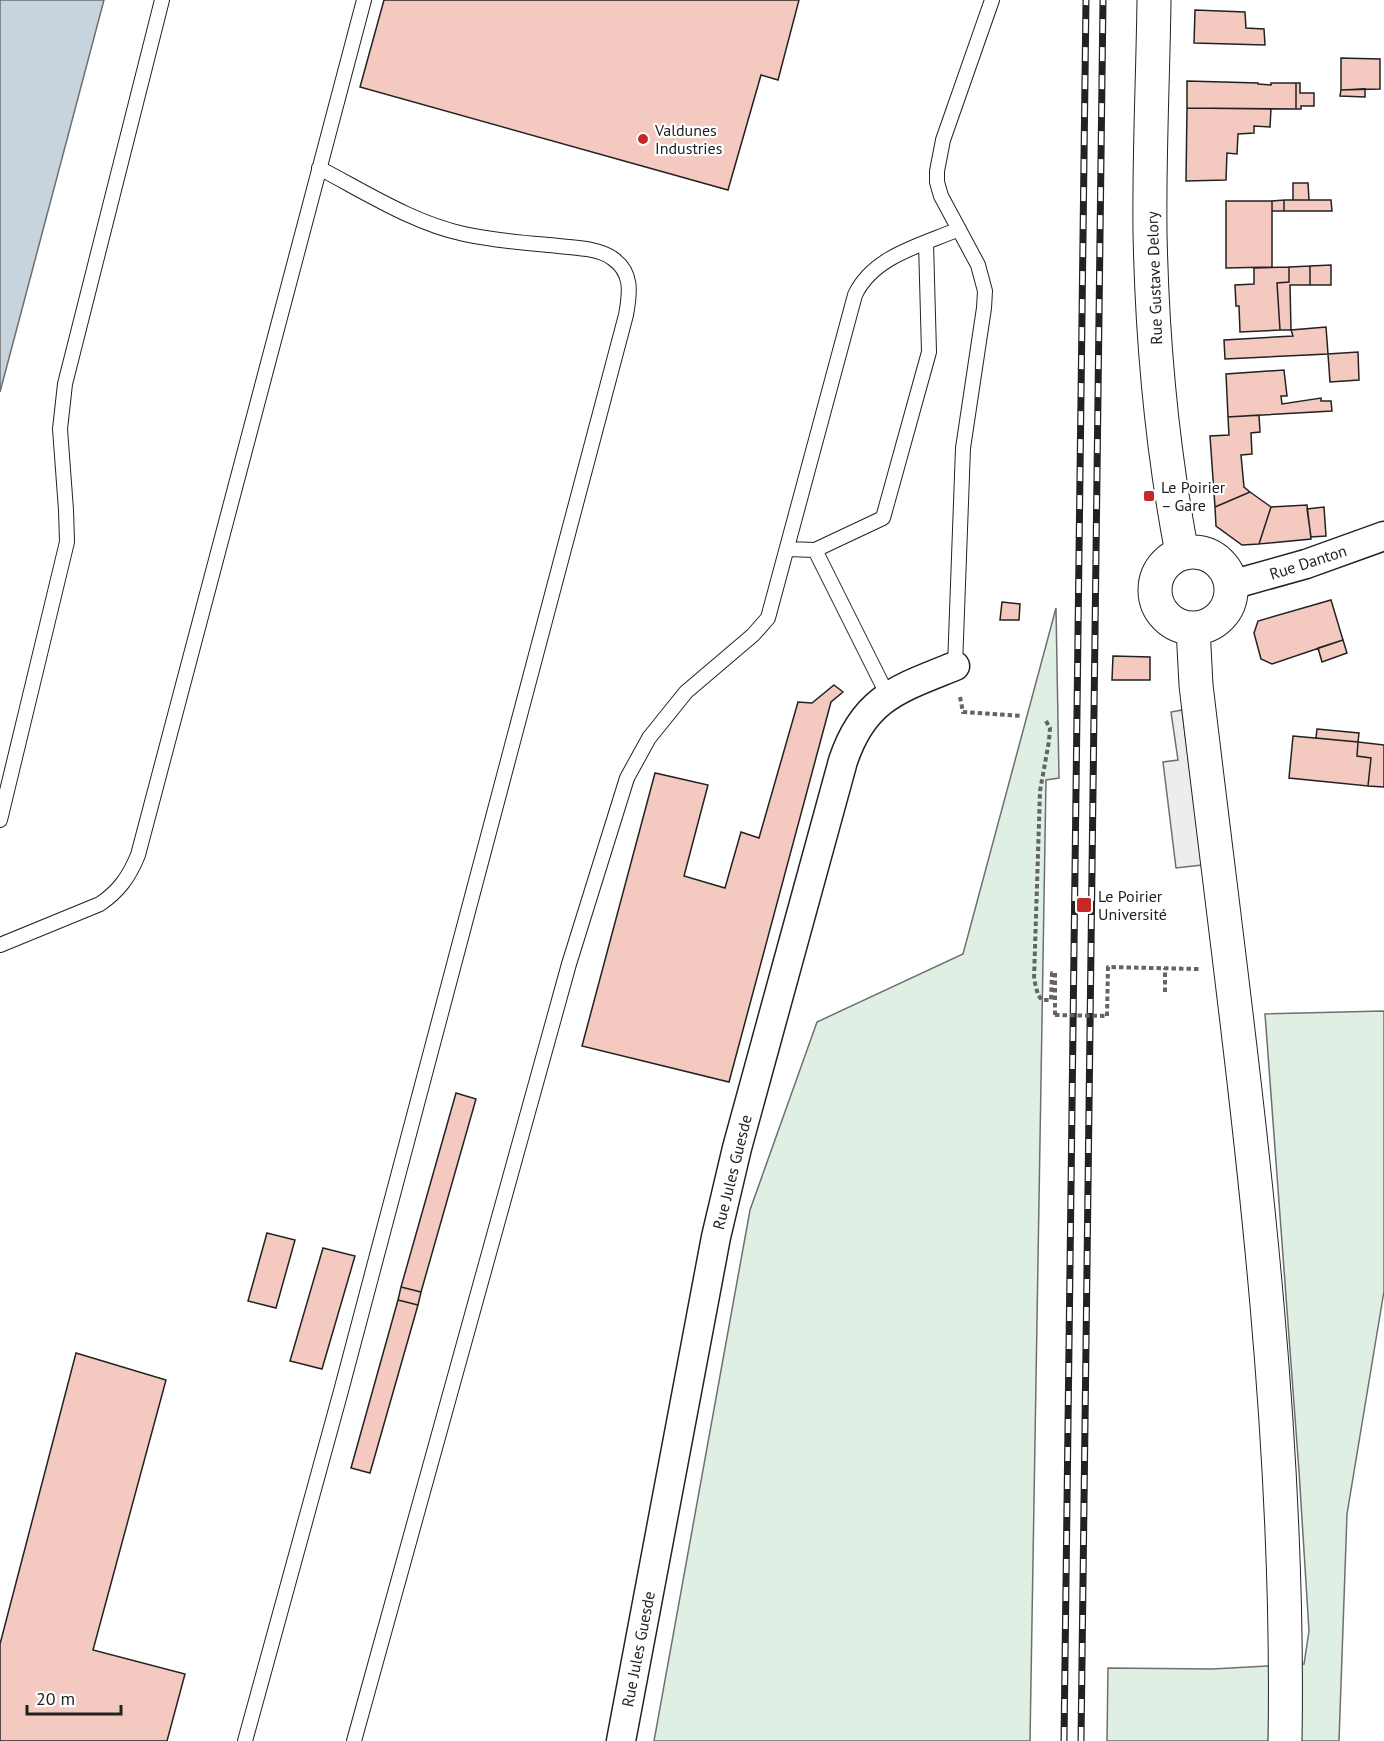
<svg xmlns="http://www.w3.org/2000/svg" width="1384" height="1741" viewBox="0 0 1384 1741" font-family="'PT Sans',sans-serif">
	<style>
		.green { fill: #e0efe3; stroke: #6f6f6f; stroke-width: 1.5 }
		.parking { fill: #ededed; stroke: #6f6f6f; stroke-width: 1.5 }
		.water { fill: #c7d3dd; stroke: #6f6f6f; stroke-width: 1.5 }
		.building { fill: #f3c9c0; stroke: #222; stroke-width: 1.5 }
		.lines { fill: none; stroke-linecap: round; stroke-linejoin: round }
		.lane-casing { stroke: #222; stroke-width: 16 }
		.street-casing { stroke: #222; stroke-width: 31 }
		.secondary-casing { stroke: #222; stroke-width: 35 }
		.path { stroke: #646464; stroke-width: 4; stroke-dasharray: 4.5 3; stroke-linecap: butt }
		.lane { stroke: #fff; stroke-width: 14 }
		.street { stroke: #fff; stroke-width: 28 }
		.secondary { stroke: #fff; stroke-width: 33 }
		.rail-casing { stroke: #222; stroke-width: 7 }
		.rail { stroke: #fff; stroke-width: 4.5; stroke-dasharray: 14; stroke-linecap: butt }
		.path-bridge { stroke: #646464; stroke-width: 4; stroke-dasharray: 4.5 3; stroke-linecap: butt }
		.poi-dot { fill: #c62828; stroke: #fff; stroke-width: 2 }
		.labels { text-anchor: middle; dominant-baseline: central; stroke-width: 4.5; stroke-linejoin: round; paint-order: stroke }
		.poi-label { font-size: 16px; fill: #222; stroke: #fff; text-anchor: start }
		.street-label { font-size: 16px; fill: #222; stroke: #fff }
	</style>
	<rect width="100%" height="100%" fill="#fff"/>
	<path class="green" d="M1056 608 1059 778 1046 780 1030 1741H654L750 1210 817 1022 963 954Z
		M1384 1011V1291L1347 1514 1339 1741H1107L1108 1668 1212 1669 1304 1664 1309 1631 1299 1471 1265 1014Z"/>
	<path class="parking" d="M1182 710 1202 865 1176 868 1163 762 1178 760 1171 712Z"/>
	<path class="water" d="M0 0H104L0 392Z"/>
	<path class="building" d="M384 0H799L778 80 761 75 728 190 360 87Z
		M1195 10 1245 12 1246 28 1264 29 1265 45 1194 43Z
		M1341 58 1380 59V89L1341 90Z
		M1187 81 1258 83V84L1271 85V83H1296V109L1187 108Z
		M1296 83H1300V93H1314V106H1301V109H1296Z
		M1365 89V97L1340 96 1341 90Z
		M1187 108 1271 109 1270 127 1254 126V133L1238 134 1237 154 1227 153 1226 180 1186 181Z
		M1293 183H1308L1309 200H1293Z
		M1284 200V211H1272V201Z
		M1284 200H1331L1332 211H1284Z
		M1226 201H1272V267L1226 268Z
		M1331 265V285H1310V266Z
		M1310 266V285H1290L1291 330H1280L1277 283 1289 282V267Z
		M1289 267V282L1277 283 1280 330 1240 332 1239 306H1236L1235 285 1254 284V268Z
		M1326 327 1328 354 1225 359 1224 340 1293 336 1291 330Z
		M1358 352 1359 380 1330 382 1328 354Z
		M1284 370 1287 396H1281L1282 404 1321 398V401H1331L1332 411 1228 417 1226 374Z
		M1259 415 1260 432 1251 433 1252 454 1241 455 1244 487 1250 492 1215 507 1210 436 1229 435 1228 417Z
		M1250 492 1271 507 1259 544 1242 545 1216 526 1215 507Z
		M1307 505 1311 539 1259 544 1271 507Z
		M1324 507 1326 536 1311 537 1307 509Z
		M1331 600 1343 640 1272 664 1261 659 1254 633 1258 621Z
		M1002 602 1020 604 1019 620H1000Z
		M1343 640 1347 653 1322 662 1318 648Z
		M1113 656 1150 657V680H1112Z
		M834 685 843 692 831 702 729 1082 582 1046 655 773 708 785 684 876 725 888 741 832 759 838 798 702 812 703Z
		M1317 729 1359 733 1358 742 1316 738Z
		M1293 736 1358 742 1357 756 1371 758 1368 786 1289 778Z
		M1358 742 1384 745V787L1368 786 1371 758 1357 756Z
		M456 1093 476 1099 421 1292 401 1287Z
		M267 1233 295 1240 276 1308 248 1301Z
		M323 1248 355 1256 322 1369 290 1361Z
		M401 1287 421 1292 418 1305 398 1300Z
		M398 1300 418 1305 370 1473 351 1468Z
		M76 1353 166 1380 93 1650 185 1674 167 1741H0V1644Z"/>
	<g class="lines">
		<defs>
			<path id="lane" d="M787 549 815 550 883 518 929 352 926 243
				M815 550 888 696
				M955 666 963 448 984 308 985 291 978 265 941 196 937 182V171L943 140 992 0
				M0 820 67 542 66 510 60 429 65 384 162 0
				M0 945 100 904C119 891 129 877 138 855L364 0
				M245 1741 341 1391 626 315C630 293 633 272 612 258 598 248 575 248 559 246 527 243 495 241 464 234 413 223 365 192 319 168
				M354 1741 569 964 627 778 649 738 686 692 753 635 768 618 855 295C873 256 922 245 959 229"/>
			<path id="street" d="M1231 585 1306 564 1384 536
				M621 1741 716 1237 737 1148 843 761C864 698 898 689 955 666"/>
			<path id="secondary" d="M1154 0C1153 77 1149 155 1150 232 1152 339 1162 448 1182 553
				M1155 590a38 38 0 1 1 76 0a38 38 0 1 1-76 0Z
				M1193 628 1196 685C1237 1035 1291 1387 1285 1741"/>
		</defs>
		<use href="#lane" class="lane-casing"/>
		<use href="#street" class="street-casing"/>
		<use href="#secondary" class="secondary-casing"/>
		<path class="path" d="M960 697 963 712 1022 716
			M1046 721 1050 728 1049 741 1040 791 1034 979 1038 995 1042 1000H1051L1052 973H1055
			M1165 992V968
			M1055 1015V973
			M1107 1016 1108 967 1199 969"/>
		<use href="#lane" class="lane"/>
		<use href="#street" class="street"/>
		<use href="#secondary" class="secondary"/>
		<defs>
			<path id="rail" d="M1064 1741 1086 0
				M1081 1741 1103 0"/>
		</defs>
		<use href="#rail" class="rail-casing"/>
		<use href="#rail" class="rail"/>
		<path class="path-bridge" d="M1055 1015 1107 1016"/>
	</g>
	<g class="poi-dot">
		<circle cx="643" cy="139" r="6"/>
		<rect x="1143" y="490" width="12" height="12" rx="3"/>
		<rect x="1076" y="897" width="16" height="16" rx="3"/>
	</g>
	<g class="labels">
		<g class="poi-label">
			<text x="655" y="130">Valdunes<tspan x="655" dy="18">Industries</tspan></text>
			<text x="1161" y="487">Le Poirier<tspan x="1161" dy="18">– Gare</tspan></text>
			<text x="1098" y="896">Le Poirier<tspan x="1098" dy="18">Université</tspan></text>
		</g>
		<g class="street-label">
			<text transform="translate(1154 278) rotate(-92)">Rue Gustave Delory</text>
			<text transform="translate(1308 562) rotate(-18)">Rue Danton</text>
			<text transform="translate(732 1172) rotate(-76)">Rue Jules Guesde</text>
			<text transform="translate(638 1649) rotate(-79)">Rue Jules Guesde</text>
		</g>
	</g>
	<path d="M27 1705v9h94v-9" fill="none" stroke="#222222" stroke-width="3"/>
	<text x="36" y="1705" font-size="18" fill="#222222" stroke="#ffffff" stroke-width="4.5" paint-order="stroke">20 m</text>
</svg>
